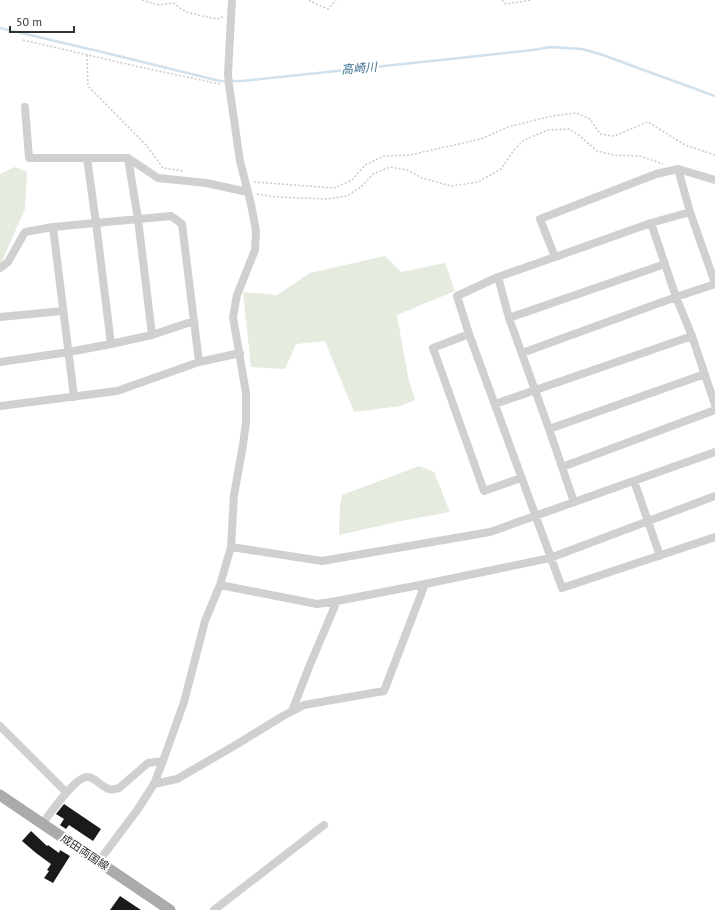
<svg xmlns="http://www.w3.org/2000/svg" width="715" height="910" viewBox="0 0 715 910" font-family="'PT Sans','Noto Sans JP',sans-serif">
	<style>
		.green { fill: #e5ebdf }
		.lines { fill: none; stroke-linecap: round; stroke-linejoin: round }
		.stream { stroke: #cfe1ed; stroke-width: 2.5 }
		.building { fill: #1a1a1a }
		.path { stroke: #cacaca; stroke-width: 1.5; stroke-dasharray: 2 2; stroke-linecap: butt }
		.minor { stroke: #d0d0d0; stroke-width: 8 }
		.major { stroke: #ababab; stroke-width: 11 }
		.labels { text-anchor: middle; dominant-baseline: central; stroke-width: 4; stroke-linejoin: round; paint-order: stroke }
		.street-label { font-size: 11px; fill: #333; stroke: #fff }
		.water-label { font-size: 12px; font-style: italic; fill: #407395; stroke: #fff }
	</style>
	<rect width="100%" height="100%" fill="#fff"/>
	<path class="green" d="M15 167 27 172 25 209 2 261 0 262V174Z
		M385 256 401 272 445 263 455 291 397 315 408 377 415 400 400 406 354 412 325 341 296 344 285 369 251 367 243 292 277 295 310 273Z
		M419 466 434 472 450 512 401 521 339 535 340 506 342 495Z"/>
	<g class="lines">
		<path class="stream" d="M0 28 102 52 220 81H242L450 59 533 50 551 47 582 49 600 54 715 96"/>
	</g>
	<path class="building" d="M64 804 101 829 93 841 69 825 66 829 60 825 64 819 56 814Z
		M31 831 47 846 48 845 59 853 60 850 70 856 53 883 44 878 49 871 47 870 51 864 36 853 22 841Z
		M120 896 141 910H110Z"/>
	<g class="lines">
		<path class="path" d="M142 0 159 5 173 3 186 12 202 16 217 19 223 17
			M309 0 314 3 328 9 336 0
			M502 0 506 4 532 0
			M23 40 144 68 220 84
			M87 55 88 86 147 146 163 168 183 171
			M254 182 334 188 352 180 365 165 384 156 410 155 481 139 508 127 552 116 576 113 590 119 600 134 614 136 648 122 685 145 715 155
			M257 194 276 197 327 199 347 196 361 187 373 174 390 167 407 170 422 178 451 186 478 182 501 169 514 150 524 140 548 130 569 129 580 136 597 151 614 155 640 156 663 164"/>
		<path class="minor" d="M25 107 29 158H128L158 178 206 183 248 192
			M87 158 96 223 111 344
			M128 158 138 219 152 335
			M678 169 690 212 715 283
			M690 212 651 223 555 257 498 277 457 296 469 334 562 588 715 537
			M651 223 676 297 692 336 715 405
			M53 227 74 397
			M555 257 540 219 656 174 678 169 715 180
			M0 268 8 262 25 232 53 227 96 223 171 216 182 224 199 362
			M498 277 509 318 549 429 574 502
			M0 317 63 311
			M509 318 665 264
			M469 334 433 348 484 491 521 478
			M522 353 676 297 715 284
			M0 362 69 352 111 344 152 335 194 321
			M495 404 692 336
			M0 406 117 391 199 362 240 353
			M549 429 705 374
			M562 467 715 410
			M634 481 660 556
			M231 547 322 561 490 532 715 452
			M220 585 317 604 337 601 425 584 550 558 715 496
			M292 711 309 667 337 601
			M0 726 66 792
			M154 784 177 779 234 746 283 716 304 705 384 691 425 584
			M42 824C50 814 76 775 88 777 100 779 104 794 119 788L148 763 163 761
			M99 861 138 809 154 784 163 761 184 702 205 621 220 585 231 547 234 495 243 445 246 422V393L233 317 237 295 255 250 256 231 251 204 240 161 229 85 228 74 232 0
			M214 910 324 825"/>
		<path class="major" d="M0 795 170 910"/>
	</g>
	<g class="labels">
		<g class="street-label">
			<text transform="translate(85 852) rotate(34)">成田両国線</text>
		</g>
		<g class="water-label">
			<text transform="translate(359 68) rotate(-5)">高崎川</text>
		</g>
	</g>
	<path d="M10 26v6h64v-6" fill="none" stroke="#333333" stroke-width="2"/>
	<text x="16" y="26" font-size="12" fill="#333333" stroke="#ffffff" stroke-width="3" paint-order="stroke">50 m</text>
</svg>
